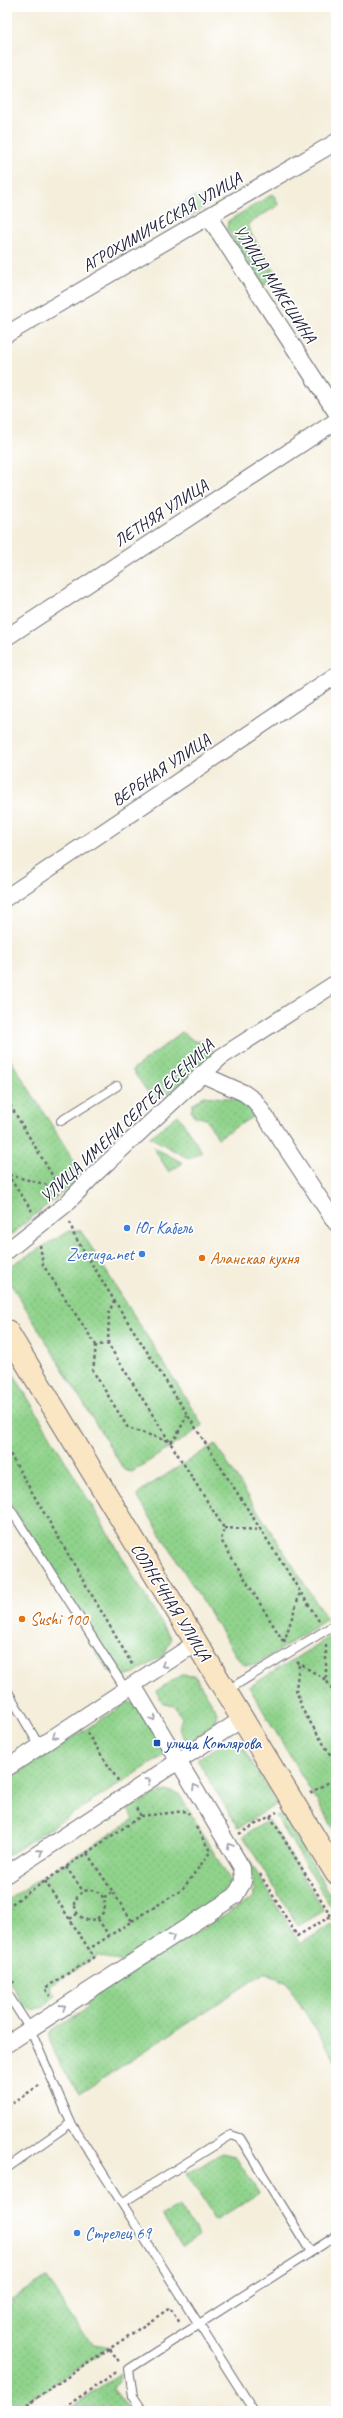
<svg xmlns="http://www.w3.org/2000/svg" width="343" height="2418" viewBox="0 0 343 2418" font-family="Caveat,sans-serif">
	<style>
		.grass { fill: url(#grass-dots); stroke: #597a64 }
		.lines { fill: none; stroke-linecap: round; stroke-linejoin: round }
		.lane-casing { stroke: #6c6973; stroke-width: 10 }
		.street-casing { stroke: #6c6973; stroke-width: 18 }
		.secondary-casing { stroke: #6c6973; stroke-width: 24 }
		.path { stroke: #6c6973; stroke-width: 2.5; stroke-dasharray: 3 3; stroke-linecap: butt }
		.lane { stroke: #fff; stroke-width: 8 }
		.street { stroke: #fff; stroke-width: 16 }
		.secondary { stroke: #fbe6c4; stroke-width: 22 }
		.oneway { stroke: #9c9ca7 }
		.shop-dot { fill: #3f7fe0; stroke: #fff; stroke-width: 1.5 }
		.food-dot { fill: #e8710a; stroke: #fff; stroke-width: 1.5 }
		.transit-dot { fill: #1a4fb4; stroke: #fff; stroke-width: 1.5 }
		.labels { text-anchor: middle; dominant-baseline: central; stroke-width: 3.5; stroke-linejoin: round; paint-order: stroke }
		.street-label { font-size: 17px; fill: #22223b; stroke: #fff }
		.shop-label { font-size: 17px; fill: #366cbe; stroke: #fff; text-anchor: start }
		.food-label { font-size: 17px; fill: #c56008; stroke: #fff; text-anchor: start }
		.transit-label { font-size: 17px; fill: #164399; stroke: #fff; text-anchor: start }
	</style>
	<defs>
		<pattern id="grass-dots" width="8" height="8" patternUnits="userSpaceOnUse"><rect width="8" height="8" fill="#90d38c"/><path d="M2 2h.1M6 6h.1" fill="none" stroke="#7cb57a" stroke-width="1.8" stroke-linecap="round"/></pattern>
	</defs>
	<rect width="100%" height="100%" fill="#fff"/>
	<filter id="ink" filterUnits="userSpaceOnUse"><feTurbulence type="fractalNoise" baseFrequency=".025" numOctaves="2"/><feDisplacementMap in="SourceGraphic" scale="8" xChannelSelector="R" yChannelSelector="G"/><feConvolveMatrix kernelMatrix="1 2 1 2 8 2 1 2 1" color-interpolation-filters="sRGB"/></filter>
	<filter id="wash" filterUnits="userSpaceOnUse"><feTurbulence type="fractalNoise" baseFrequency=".012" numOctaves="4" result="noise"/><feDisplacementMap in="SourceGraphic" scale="16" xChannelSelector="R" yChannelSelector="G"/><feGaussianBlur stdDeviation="0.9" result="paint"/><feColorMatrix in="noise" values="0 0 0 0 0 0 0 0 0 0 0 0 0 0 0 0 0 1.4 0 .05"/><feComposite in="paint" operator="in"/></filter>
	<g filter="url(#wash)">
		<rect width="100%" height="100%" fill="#f4eedb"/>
		<path class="grass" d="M273 194 279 205 249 223V230L278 277 263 286 227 229 228 221Z
			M201 195 206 204C202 211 188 220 180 219L176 213 178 206 195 196 197 198Z
			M182 1032 194 1041 205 1042 213 1052 211 1064 155 1102 132 1070Z
			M7 1054 83 1175 7 1238Z
			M204 1096 237 1099 257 1114 218 1138 206 1119 194 1116 191 1112 193 1104Z
			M178 1115 202 1152 189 1159 150 1137Z
			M153 1147 183 1163 169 1172Z
			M69 1231H81L202 1424 200 1428 132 1472 124 1470 8 1279 10 1266Z
			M7 1363 171 1639 164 1655 134 1674 123 1677 107 1670 7 1497Z
			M215 1444 327 1619 256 1665H245L239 1660 137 1496 142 1490Z
			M336 1633V1833L249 1687Z
			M181 1675 195 1676 217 1712 214 1725 191 1741 185 1740 178 1728 182 1718 175 1706 163 1704 156 1691Z
			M129 1702 137 1705 165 1751 163 1756 7 1856V1779Z
			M234 1742 243 1748 277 1804 238 1828 197 1759 223 1744Z
			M169 1791 179 1794 231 1882V1894L123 1962 98 1956 49 1986 55 1995 44 2007 32 2010 24 2006 7 1978V1900L134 1819 128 1809 160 1792Z
			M281 1813 336 1903V1915L276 1816Z
			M269 1820 324 1911 298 1926 243 1836Z
			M237 1840 300 1944 332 1924 336 1931V2062L286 1982 264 1973 79 2094C69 2076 49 2052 50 2032L88 2007 83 2000 254 1897 253 1880 231 1843Z
			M222 2153 235 2156 259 2193 216 2220 187 2174Z
			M179 2205 199 2236 182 2247 162 2215Z
			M47 2278 84 2335 95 2344 110 2347 13 2411H7V2308L13 2304 10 2300Z
			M120 2373 118 2384 113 2388 129 2411H66Z"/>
	</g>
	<g filter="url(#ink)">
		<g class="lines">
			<defs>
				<path id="lane" d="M61 1121 117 1086
					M7 1504 126 1690
					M7 1690 40 1747
					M226 1691 336 1624
					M7 1993 30 2029 71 2123 254 2411
					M7 2168 71 2123
					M122 2203 231 2135 240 2138 311 2252
					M143 2411 133 2396 129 2369 336 2236"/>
				<path id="street" d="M209 217 336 412
					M7 334 336 142
					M7 637 336 421
					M7 897 336 675
					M201 1074 244 1093 255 1101 336 1223
					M7 1251 65 1205 95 1174 221 1057 336 983
					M7 1768 196 1643
					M7 1874 242 1719
					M7 2044 235 1896 243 1882 242 1868 133 1685"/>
				<path id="secondary" d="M7 1331 336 1873"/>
			</defs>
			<use href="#lane" class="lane-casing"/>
			<use href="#street" class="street-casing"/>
			<use href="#secondary" class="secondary-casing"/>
			<path class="path" d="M7 1100 60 1188
				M7 1174 32 1211
				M9 1175 60 1188
				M70 1222 74 1235 114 1300 319 1621
				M40 1245 43 1265 96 1345 108 1344 224 1528 221 1540 283 1641
				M108 1344 109 1312 114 1301
				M96 1345 93 1371 128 1428 171 1442 176 1437 187 1415
				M7 1449 133 1666
				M224 1528 261 1530
				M284 1642 300 1593
				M326 1645V1680
				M297 1662 326 1680 336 1695
				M299 1665 296 1689 302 1709 336 1764
				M87 1733 119 1782
				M310 1793 336 1778
				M136 1808 141 1816
				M270 1816 331 1916
				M196 1827 210 1851
				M239 1834 277 1812
				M87 1853 132 1921 89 1949
				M66 1867 83 1891
				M260 1874 297 1936 331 1916 336 1925
				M45 1881 94 1957 45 1988 50 1996
				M75 1905a15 15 0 1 1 30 0a15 15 0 1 1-30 0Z
				M104 1897 113 1892
				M7 1907 141 1816 187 1811 189 1814
				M70 1919 77 1914
				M98 1919 109 1936
				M132 1921 182 1890 211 1851
				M7 1971 14 1983
				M7 2107 41 2084
				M110 2349 120 2363
				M17 2411 170 2308 180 2323
				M59 2411 118 2371"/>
			<use href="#lane" class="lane"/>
			<use href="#street" class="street"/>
			<use href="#secondary" class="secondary"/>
		</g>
		<defs><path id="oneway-chevron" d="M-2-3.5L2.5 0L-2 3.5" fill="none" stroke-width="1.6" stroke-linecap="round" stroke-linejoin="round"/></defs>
		<g class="oneway">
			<use href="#oneway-chevron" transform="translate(164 1665) rotate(147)"/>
			<use href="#oneway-chevron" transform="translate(153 1718) rotate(59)"/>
			<use href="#oneway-chevron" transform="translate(55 1736) rotate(147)"/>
			<use href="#oneway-chevron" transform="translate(148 1781) rotate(-33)"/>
			<use href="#oneway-chevron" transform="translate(195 1787) rotate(-121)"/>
			<use href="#oneway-chevron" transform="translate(230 1846) rotate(-119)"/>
			<use href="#oneway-chevron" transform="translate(40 1852) rotate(-33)"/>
			<use href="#oneway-chevron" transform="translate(172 1937) rotate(-33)"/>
			<use href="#oneway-chevron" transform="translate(63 2007) rotate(-33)"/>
		</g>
	</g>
	<g class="shop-dot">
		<circle cx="127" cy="1228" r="4"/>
		<circle cx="142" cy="1254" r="4"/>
		<circle cx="77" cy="2233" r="4"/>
	</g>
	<g class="food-dot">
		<circle cx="202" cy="1258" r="4"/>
		<circle cx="22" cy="1619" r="4"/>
	</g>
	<rect class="transit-dot" x="153" y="1739" width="8" height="8" rx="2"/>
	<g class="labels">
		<g class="street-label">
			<text transform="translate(162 222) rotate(-30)">АГРОХИМИЧЕСКАЯ УЛИЦА</text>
			<text transform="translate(275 284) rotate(57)">УЛИЦА МИКЕШИНА</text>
			<text transform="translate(161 513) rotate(-33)">ЛЕТНЯЯ УЛИЦА</text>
			<text transform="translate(161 770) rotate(-34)">ВЕРБНАЯ УЛИЦА</text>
			<text transform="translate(127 1121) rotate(-43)">УЛИЦА ИМЕНИ СЕРГЕЯ ЕСЕНИНА</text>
			<text transform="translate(171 1602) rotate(58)">СОЛНЕЧНАЯ УЛИЦА</text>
		</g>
		<g class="shop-label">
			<text x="135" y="1228">Юг Кабель</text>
			<text x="134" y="1254" text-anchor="end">Zveruga.net</text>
			<text x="85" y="2233">Стрелец 69</text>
		</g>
		<g class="food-label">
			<text x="210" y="1258">Аланская кухня</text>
			<text x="30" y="1619">Sushi 100</text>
		</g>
		<g class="transit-label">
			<text x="165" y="1743">улица Котлярова</text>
		</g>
	</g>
	<rect width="343" height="2418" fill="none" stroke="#fff" stroke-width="24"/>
</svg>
